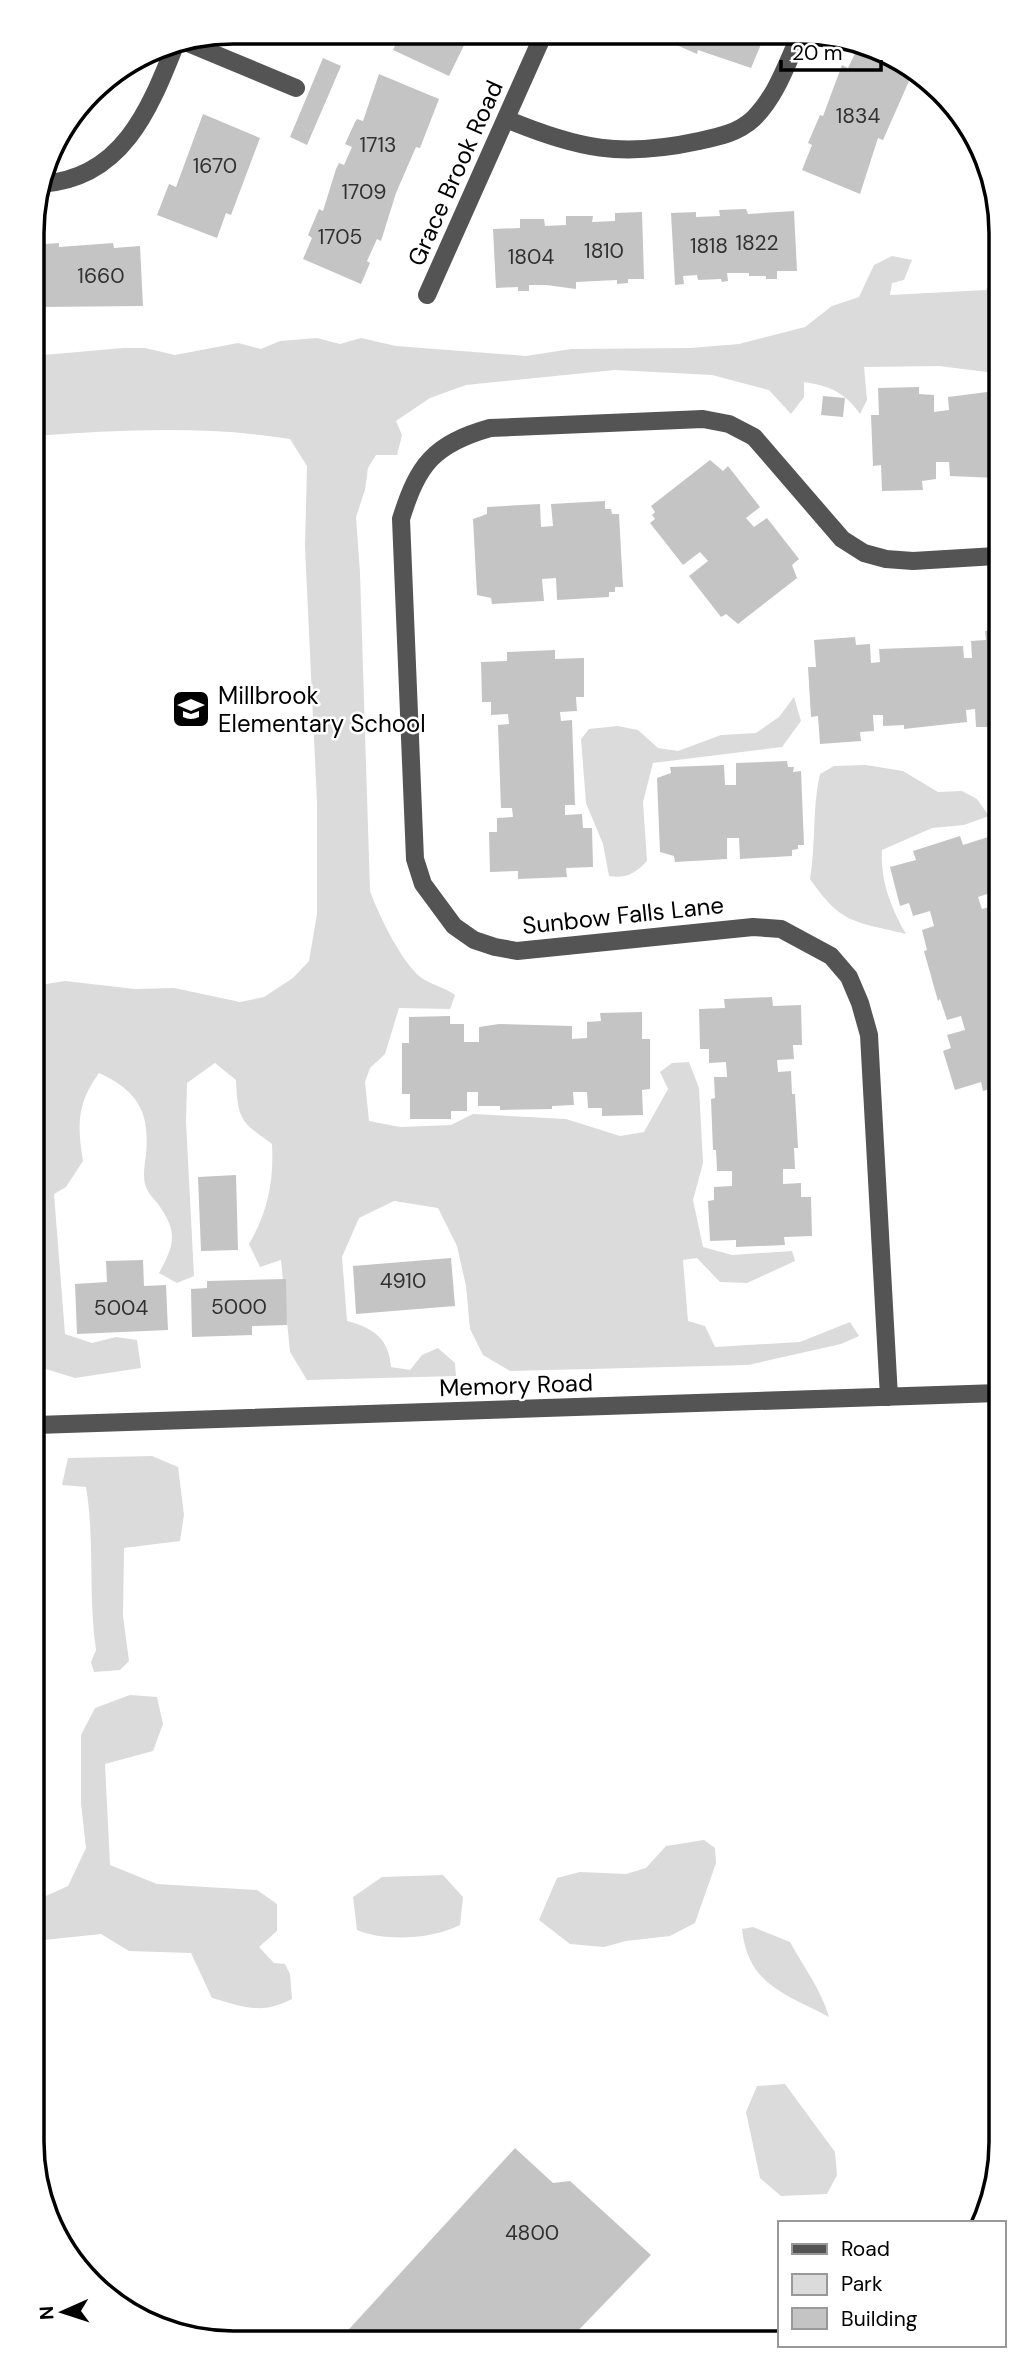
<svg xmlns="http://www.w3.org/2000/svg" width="1033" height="2375" viewBox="0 0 1033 2375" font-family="'DM Sans',sans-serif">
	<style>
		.green { fill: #dbdbdb }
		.building { fill: #c4c4c4 }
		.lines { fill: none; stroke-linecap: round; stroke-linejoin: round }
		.minor { stroke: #545454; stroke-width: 18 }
		.labels { text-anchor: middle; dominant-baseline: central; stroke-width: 5; stroke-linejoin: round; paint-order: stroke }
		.number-label { font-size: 21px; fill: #313131 }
		.street-label { font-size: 24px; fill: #000; stroke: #fff }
		.poi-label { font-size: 24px; fill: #000; stroke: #fff; text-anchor: start }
		.rim { fill: none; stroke: #000; stroke-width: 3.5 }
	</style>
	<rect width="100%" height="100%" fill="#fff"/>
	<path class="green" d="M892 256 912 260 904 280 892 283 890 295 986 290 995 273V373L939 366 864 367 867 400 860 414C845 392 829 386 804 382V397L791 414 769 390 712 375 615 370 466 385 430 398 396 421 402 435 397 455H376L368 468 365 490 356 517 360 573 370 891C378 913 404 969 425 980 436 986 445 988 455 995L450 1009 399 1008 385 1054 370 1068 365 1082 369 1121 400 1127 451 1125 473 1114 566 1119 620 1136 644 1132 668 1089 660 1072 672 1063 689 1062 699 1088 703 1163 693 1200 703 1247 732 1255 792 1251 795 1261 747 1283 720 1282 697 1258 683 1260 688 1321 705 1326 715 1347 800 1342 850 1322 859 1336 841 1344 748 1365 510 1371 483 1355 470 1329 466 1286 457 1246 438 1208 394 1201 359 1218 342 1257 347 1321C373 1328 389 1338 391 1367L410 1370 422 1355 438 1348 455 1363 456 1376 307 1380 290 1352 281 1260 260 1267 249 1244C268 1212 274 1181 272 1144 240 1121 238 1120 236 1080L215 1063 187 1083 186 1122 194 1276 177 1283 159 1273C175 1244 178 1232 158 1204 154 1199 148 1193 146 1187 142 1177 145 1164 146 1154 150 1112 138 1091 99 1073 77 1103 77 1125 83 1161L66 1187 54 1194 65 1334 92 1343 116 1337 137 1340 141 1368 75 1378 36 1366 34 986 65 981 135 989 174 988 240 1002 264 997 293 978 309 961 317 914V802L305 547 307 466 290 439C205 425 119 430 33 436L32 356 123 348H145L175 355 238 343 261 349 280 341 317 338 340 344 361 338 396 346 526 356 571 349 690 348 739 344 805 327 832 306 859 297 874 265Z
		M794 697 801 721 782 747 653 763 643 802 647 861C636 873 626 879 609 876L603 844 586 803 581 739 589 729 618 726 638 730 658 748 678 751 721 735 756 733 779 717Z
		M866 765 903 771 938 792 962 791 977 799 989 816 964 825 932 828 882 850C880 881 891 908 906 934 854 921 842 925 810 879 816 844 812 808 820 774L834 766Z
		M152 1456 178 1467 184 1515 180 1541 124 1548 123 1616 129 1661 120 1670 94 1672 91 1662 96 1650C88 1595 95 1541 86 1487L62 1485 68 1458Z
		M130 1695 157 1697 163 1724 153 1751 105 1764 110 1865 157 1884 257 1890 277 1904V1931L259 1947 274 1963 285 1964 290 1974 292 1999C261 2015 244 2007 212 1998L191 1953 129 1951 101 1934 44 1940 38 1945 37 1900 68 1886 86 1848 81 1803V1735L95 1708Z
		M704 1840 715 1848 716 1863 695 1923 670 1936 626 1941 604 1947 570 1944 539 1920 557 1878 580 1872 626 1874 646 1868 666 1846Z
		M443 1875 463 1897 460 1925C433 1939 385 1942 357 1930L353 1897 382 1877Z
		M753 1927 790 1942C804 1968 821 1989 829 2017 784 1993 748 1985 742 1929Z
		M785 2084 835 2152 837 2175 827 2194 781 2196 760 2178 746 2112 757 2086Z"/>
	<path class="building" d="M318 32H336L333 38Z
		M401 33H470L449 76 393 50Z
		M663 34 734 35H765L751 68 698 50 697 54 672 43 674 39Z
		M859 45 913 72 883 140 878 138 860 194 802 170 812 145 808 143 820 115 823 116 842 65 848 68Z
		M323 58 341 66 307 145 290 137Z
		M379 74 439 99 420 148 416 147 396 193 381 241 377 239 367 261 370 263 361 284 303 259 312 238 308 235 319 209 323 211 336 169 339 163 344 165 352 147 345 144 355 122 357 119 363 121Z
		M203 114 260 138 231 215 226 213 217 238 157 215 169 184 176 187Z
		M746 209 748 214 794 211 797 271H777V279H766V276H749V273H727L728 281 722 282 721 279 698 280 697 275 683 276 684 284 675 285 671 213 696 212V217L720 216 719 210Z
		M642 212 644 279H628V283L617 284V280L576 282V289L546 285H529V291H518V287L496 288 493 229 520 228V219H544L545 226 566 225V216H593L592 222 615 221V213Z
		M59 243V247L113 243 114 248 140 246 143 306 39 307V313H32V245Z
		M919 387V394L934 395V412L949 410 948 397 995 391 996 478 950 476 949 462H936V479L922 481 923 490 882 491 881 465 873 466 871 415H879L878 388Z
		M823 396 845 398 843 417 821 415Z
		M710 460 723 471 728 466 760 507 746 518 754 527 767 518 799 559 792 565 797 578 738 624 726 614 721 617 689 576 708 561 700 552 683 565 650 523 655 519 652 515 655 512 651 506Z
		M605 501V509H611L612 514H619L623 587H615V592H609V597L557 600 556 578 542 579 544 601 492 604 491 598 477 595 473 519 487 514V507L540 504 541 527 553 526 551 504Z
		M996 630V734L990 735V727H976L975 709 966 710 967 722 904 729V725L883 726V715H873L874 731 860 732 861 741 820 744 818 716 811 717 808 667H816L814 640 855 637 856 645 870 644 871 663 880 662 879 649 963 646 964 658H972L971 641 986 640 985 631Z
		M555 650V659L584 658V697H576L577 711 560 712 561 721 572 720 575 805H565V815L582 814 583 828H592L593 867 566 868 567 877 518 879V871L490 872 489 832H497V818L513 817 512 808H501L498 725 509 724 508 714 491 715V702H482L481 662 507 661V652Z
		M787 761 788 767H794L793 772 801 771 804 845H798V849L792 850V856L740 859 739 838H727V859L675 862 674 856 660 852 657 778 671 773 670 767 724 765 725 785H736V763Z
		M960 836 963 845 988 837 997 864V877L992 879 996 891 978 897 982 909 997 905 998 1086 983 1091 981 1082 955 1090 943 1051 951 1048 947 1035 965 1030 961 1016 947 1020 940 999 938 1001 924 951 927 950 922 930 934 926 930 911 913 916 909 903 900 906 890 867 916 860 913 851Z
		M772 997 773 1006 801 1005 802 1045H793L794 1059 777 1060 778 1072 791 1071 792 1094H795L798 1148H794L795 1169H783V1184L801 1183V1197H811L812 1236 784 1237 785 1245 736 1247V1240L710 1241 708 1201 714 1200V1187L732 1186V1171H717L716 1150H713L711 1099 715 1098 714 1077H727L726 1062 709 1063V1049H700L699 1009 725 1008 724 999Z
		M642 1012V1039H650V1089L642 1090 643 1115 602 1116V1108H588L587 1092H573L574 1105 552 1106V1109L500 1110V1106H478V1092H467V1111H451V1119H410V1094H402V1043H409V1017L450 1016V1024H464V1042H479V1027L499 1024 572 1026V1039L587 1038V1022L601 1021 600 1013Z
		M236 1175 238 1250 201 1251 198 1177Z
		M451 1258 455 1306 356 1314 353 1266Z
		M143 1260 144 1286 166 1285 168 1330 77 1334 75 1284 107 1282 106 1261Z
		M286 1279 287 1325 252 1326V1335L192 1337 191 1289 207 1288V1281Z
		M515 2148 553 2183 570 2181 651 2255 571 2338 340 2339Z"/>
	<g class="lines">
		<path class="minor" d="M183 41 296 88
			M506 119C578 149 621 158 699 141 718 137 738 133 753 119 776 97 787 63 800 35
			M41 184C123 179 150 108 176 43
			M427 295 544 33
			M889 1397 869 1035 860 1003 849 977 831 956 781 929 753 927 517 951 495 947 474 940 454 926 423 884 415 859 401 519C418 464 434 444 490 428L703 419 729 424 754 437 842 539 864 553 886 559 913 561 996 556
			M36 1425 999 1393"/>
	</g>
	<defs>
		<symbol id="school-square" viewBox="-11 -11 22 22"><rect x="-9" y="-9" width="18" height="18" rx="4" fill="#000" stroke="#fff"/><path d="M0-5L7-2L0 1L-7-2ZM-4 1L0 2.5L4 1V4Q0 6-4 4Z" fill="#fff"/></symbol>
	</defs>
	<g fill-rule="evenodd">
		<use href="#school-square" x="169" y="687" width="44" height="44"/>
	</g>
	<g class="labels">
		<g class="number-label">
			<text x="858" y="116">1834</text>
			<text x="378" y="145">1713</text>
			<text x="215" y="166">1670</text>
			<text x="364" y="192">1709</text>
			<text x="340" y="237">1705</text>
			<text x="757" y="243">1822</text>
			<text x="709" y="246">1818</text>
			<text x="604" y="251">1810</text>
			<text x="531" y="257">1804</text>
			<text x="101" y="276">1660</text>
			<text x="403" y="1281">4910</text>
			<text x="239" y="1307">5000</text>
			<text x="121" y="1308">5004</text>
			<text x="532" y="2233">4800</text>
		</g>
		<g class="street-label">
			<text transform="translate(455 173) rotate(-66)">Grace Brook Road</text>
			<text transform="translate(623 915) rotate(-6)">Sunbow Falls Lane</text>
			<text transform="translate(516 1385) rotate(-2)">Memory Road</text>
		</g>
		<g class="poi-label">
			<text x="218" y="695">Millbrook<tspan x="218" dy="28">Elementary School</tspan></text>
		</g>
	</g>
	<path d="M0 0H1033V2375H0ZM233 44H800A189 189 0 0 1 989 233V2142A189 189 0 0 1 800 2331H233A189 189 0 0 1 44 2142V233A189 189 0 0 1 233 44Z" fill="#fff" fill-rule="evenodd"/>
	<path class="rim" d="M233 44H800A189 189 0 0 1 989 233V2142A189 189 0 0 1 800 2331H233A189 189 0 0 1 44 2142V233A189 189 0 0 1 233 44Z"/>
	<rect x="778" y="2221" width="228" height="126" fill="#ffffff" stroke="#999999" stroke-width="2"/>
	<rect x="792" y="2244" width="35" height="10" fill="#545454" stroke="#999999" stroke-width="2"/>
	<text x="841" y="2256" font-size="21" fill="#000000">Road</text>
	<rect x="792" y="2274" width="35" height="21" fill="#dbdbdb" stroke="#999999" stroke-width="2"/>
	<text x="841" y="2291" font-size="21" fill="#000000">Park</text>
	<rect x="792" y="2308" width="35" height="21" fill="#c4c4c4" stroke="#999999" stroke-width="2"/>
	<text x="841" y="2326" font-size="21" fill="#000000">Building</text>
	<g transform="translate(63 2312) rotate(267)" stroke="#ffffff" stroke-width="5" paint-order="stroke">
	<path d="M0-5L12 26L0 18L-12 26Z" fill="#000000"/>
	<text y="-10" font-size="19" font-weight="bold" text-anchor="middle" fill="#000000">N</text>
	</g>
	<path d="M781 60v10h100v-10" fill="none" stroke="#000000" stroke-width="3.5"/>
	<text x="792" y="60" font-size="21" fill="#000000" stroke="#ffffff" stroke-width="5" paint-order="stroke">20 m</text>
</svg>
